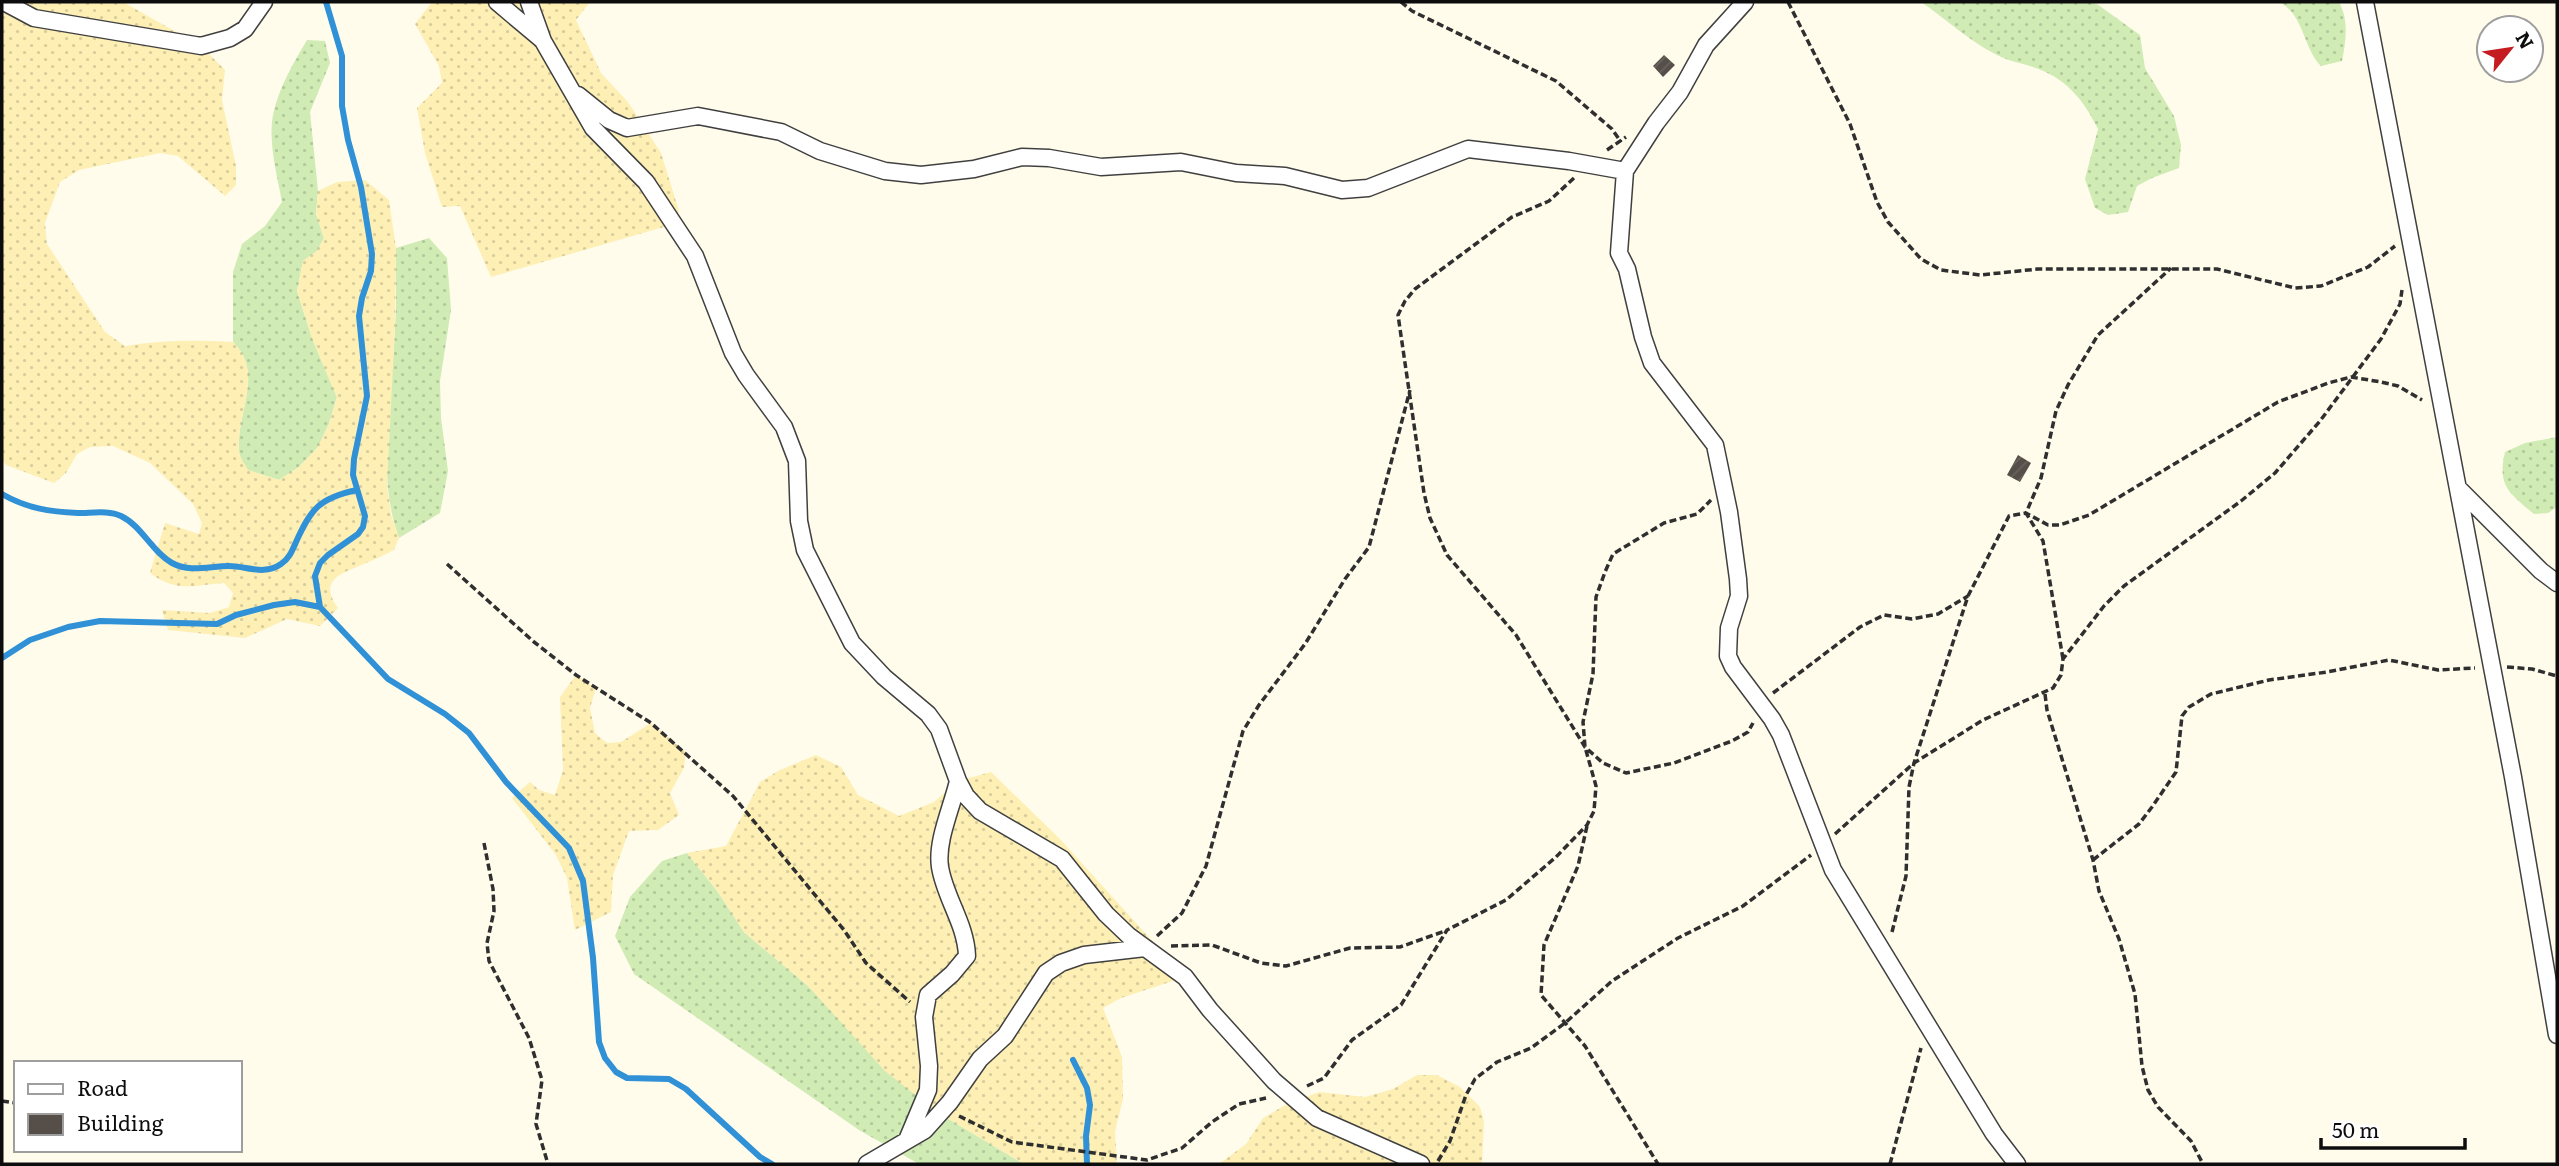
<svg xmlns="http://www.w3.org/2000/svg" width="2559" height="1166" viewBox="0 0 2559 1166" font-family="Literata,serif">
	<style>
		.grass { fill: url(#grass-dots) }
		.sand { fill: url(#sand-dots) }
		.lines { fill: none; stroke-linecap: round; stroke-linejoin: round }
		.stream { stroke: #3091d6; stroke-width: 6 }
		.building { fill: url(#building-hatch) }
		.street-casing { stroke: #404040; stroke-width: 19 }
		.path { stroke: #2f2f2f; stroke-width: 3.5; stroke-dasharray: 7 3.5; stroke-linecap: butt }
		.street { stroke: #fff; stroke-width: 16 }
	</style>
	<defs>
		<pattern id="grass-dots" width="8" height="8" patternUnits="userSpaceOnUse" patternTransform="scale(1.75)"><rect width="8" height="8" fill="#d0ecb4"/><path d="M2 2h.1M6 6h.1" fill="none" stroke="#b1c99a" stroke-width="1.8" stroke-linecap="round"/></pattern>
		<pattern id="sand-dots" width="8" height="8" patternUnits="userSpaceOnUse" patternTransform="scale(1.75)"><rect width="8" height="8" fill="#feefb5"/><path d="M2 2h.1M6 6h.1" fill="none" stroke="#d8cc9a" stroke-width="1.8" stroke-linecap="round"/></pattern>
		<pattern id="building-hatch" width="6" height="6" patternUnits="userSpaceOnUse" patternTransform="scale(1.75)"><rect width="6" height="6" fill="#564e48"/><path d="M-1 1l2-2M0 6l6-6M5 7l2-2" fill="none" stroke="#69635e"/></pattern>
	</defs>
	<rect width="100%" height="100%" fill="#fffcec"/>
	<path class="grass" d="M1921 2H2089L2097 4 2140 35 2145 68 2174 116 2181 145 2179 168 2152 178 2137 186 2128 212 2108 215 2095 208 2085 179 2098 129C2083 99 2066 78 2033 67 2021 63 2008 61 1997 55 1969 41 1946 19 1921 2Z
		M2279 2H2339C2349 20 2346 41 2342 61L2321 66C2303 48 2304 14 2279 2Z
		M307 40 325 41 330 63 310 112 318 191 316 214 324 238 317 251 303 261 297 291 312 338 337 397 329 424 318 447 299 467 279 480 247 470C244 464 239 457 239 451 236 411 265 374 233 342V272L242 244 265 226 282 202C277 175 268 142 273 115 278 89 294 62 307 40Z
		M429 238 447 258 451 310 440 381 441 418 448 471 440 513 399 538C375 472 392 398 395 329 397 302 395 275 396 248Z
		M2557 437V507L2548 513 2534 514C2509 493 2497 486 2505 452L2525 443Z
		M687 853 718 892 744 932 808 986 937 1112 1024 1164H919L859 1130 634 974 615 936 630 897 662 861Z"/>
	<path class="sand" d="M2 2H123L201 46 225 70 222 100 236 166V185L225 196 178 156 160 153 79 170 60 182 45 223 47 244 105 332 125 346C161 340 197 340 233 342 265 374 236 411 239 451 239 457 245 464 248 470L279 480 299 467 318 447 329 424 337 398 312 338 297 291 303 261 317 251 324 238 316 214 318 191 337 182 365 180 389 200 396 248 395 326 387 485 391 514 399 538 394 550C384 555 374 560 364 564 340 574 318 580 338 608L320 626 287 619 245 638 168 630 162 610 210 613 229 607 233 593 224 583C194 585 176 593 150 573L165 523 199 534 202 523 193 504 150 463 113 446 90 447 77 454 66 473 54 483 6 465 2 459Z
		M432 2H590L576 20 601 73 628 102 661 153 679 211 674 224 491 277 460 206 442 207 425 153 417 108 442 83 439 66 415 24Z
		M576 675 596 688 590 708 595 733 607 743 621 742 651 723 686 752 684 768 670 793 679 815 658 830 629 831 613 875 611 912 575 930 567 878 556 855 512 798 530 782 539 790 555 795 563 770 560 697Z
		M816 755 841 767 858 795 899 816 934 802 958 781 991 772 1059 838 1185 977 1121 998 1103 1008 1122 1057 1123 1099 1115 1131 1117 1164H1024L937 1112 885 1071 808 986 744 932 718 892 687 853 726 846 760 782 780 770Z
		M1417 1075H1437L1460 1087 1480 1107 1484 1122 1482 1164H1219L1246 1144 1263 1118 1287 1104 1319 1092 1365 1097 1393 1089Z"/>
	<g class="lines">
		<path class="stream" d="M326 2 342 56V106L348 140 361 187 372 254 371 271 362 298 359 316 367 396 354 459 353 475 365 516 363 527 358 534 328 555 320 563 315 576 320 607 388 679 445 714 469 733 506 782 569 848 583 881 593 958 599 1042 605 1058 616 1072 627 1078 669 1079 686 1089 760 1157 772 1164
			M2 494C26 508 50 512 78 513 92 513 109 510 121 516 142 526 152 552 172 563 191 573 209 566 229 566 247 566 264 576 281 564 289 559 292 551 296 542 311 509 319 498 357 490
			M2 658 30 640 68 627 100 621 217 624 236 615 274 605 295 602 320 607
			M1073 1060 1087 1088 1090 1105 1086 1136 1087 1164"/>
	</g>
	<path class="building" d="M1664 55 1675 65 1663 77 1653 66Z
		M2018 455 2031 463 2020 482 2007 475Z"/>
	<g class="lines">
		<defs>
			<path id="street" d="M4 2 34 18 201 46 230 38 245 29 264 2
				M497 2 541 39
				M529 2 543 41 593 128 646 182 695 256 733 353 746 375 784 427 797 461 799 521 805 550 852 643 884 677 928 714 939 729 958 781 966 796 980 811 1062 859 1106 914 1129 936 1185 977 1210 1010 1274 1081 1317 1118 1421 1164
				M1745 2 1706 45 1680 92 1656 123 1625 171 1619 253 1627 269 1643 337 1652 363 1715 445 1729 512 1738 579 1739 596 1729 628 1728 656 1733 667 1772 719 1781 735 1833 870 1994 1134 2017 1164
				M2365 2 2513 777 2557 1035
				M578 95 609 120 627 128 698 116 781 132 820 151 885 171 921 175 974 169 1022 157 1049 158 1101 167 1181 162 1236 173 1285 176 1342 190 1368 188 1468 149 1569 161 1625 171
				M2458 488 2541 571 2557 583
				M907 1140 928 1090 929 1066 924 1017 928 995 952 974 967 956C966 924 945 898 940 867 936 841 952 807 958 781
				M867 1164 925 1130 950 1102 980 1059 1005 1036 1046 973 1061 963 1084 955 1145 948"/>
		</defs>
		<use href="#street" class="street-casing"/>
		<path class="path" d="M1401 2 1412 11 1556 81 1612 129 1621 142
			M1788 2 1850 124 1877 202 1888 222 1921 259 1941 270 1980 275 2038 269H2217L2295 288 2321 286 2368 267 2395 246
			M1607 150 1626 137
			M1574 178 1549 201 1512 217 1415 289 1405 301 1398 315 1424 493 1430 518 1447 555 1516 635 1585 747 1603 763 1626 773 1674 763 1732 741 1748 732 1753 723
			M447 564 534 642 576 675 651 723 733 796 844 930 866 963 910 1002
			M2063 659 2043 541 2026 513 2041 478 2056 411 2068 385 2098 335 2171 268
			M2507 667 2532 669 2557 676
			M1773 693 1860 627 1884 615 1912 619 1938 614 1968 596
			M2045 694 2047 710 2093 860 2099 891 2119 939 2135 994 2142 1066 2148 1090 2158 1107 2191 1141 2203 1164
			M1587 826 1578 866 1544 945 1541 995 1585 1046 1658 1164
			M1835 834 1914 763 1983 720 2053 688 2061 675 2063 659 2104 606 2124 586 2241 501 2275 473 2320 421 2381 339 2400 304 2402 290
			M484 843 493 889 494 911 487 943 489 961 529 1038 542 1080 536 1124 548 1164
			M2093 860 2139 824 2152 807 2176 772 2182 716 2189 707 2211 694 2269 680 2327 672 2389 660 2438 670 2475 668
			M1892 932 1906 876 1909 787 1914 763 1968 596 2009 516 2026 513 2048 525H2060L2089 515 2278 402 2328 383 2351 377 2381 382 2398 386 2422 400
			M1157 936 1182 913 1206 866 1243 731 1259 705 1305 644 1345 579 1369 547 1410 390
			M1171 946 1212 945 1261 963 1286 966 1350 948 1400 947 1445 931
			M1307 1086 1324 1078 1352 1040 1401 1005 1447 930 1506 900 1556 857 1587 825 1594 811 1596 786 1585 747 1583 722 1593 674 1596 597 1605 572 1613 554 1664 523 1697 514 1711 500
			M2 1101 16 1103
			M959 1116 1012 1142 1147 1160 1182 1148 1212 1122 1239 1104 1266 1098
			M1438 1161 1450 1141 1466 1095 1475 1079 1497 1062 1531 1048 1565 1023 1612 981 1678 938 1743 906 1811 855
			M1890 1164 1921 1048"/>
		<use href="#street" class="street"/>
	</g>
	<rect width="2559" height="1166" fill="none" stroke="#0d0d0d" stroke-width="7"/>
	<rect x="14" y="1061" width="228" height="91" fill="#ffffff" stroke="#9e9e9e" stroke-width="2"/>
	<rect x="28" y="1084" width="35" height="10" fill="#ffffff" stroke="#9e9e9e" stroke-width="2"/>
	<text x="77" y="1096" font-size="21" fill="#0d0d0d">Road</text>
	<rect x="28" y="1114" width="35" height="21" fill="#564e48" stroke="#9e9e9e" stroke-width="2"/>
	<text x="77" y="1131" font-size="21" fill="#0d0d0d">Building</text>
	<g transform="translate(2510 49) rotate(60)"><circle r="33" fill="#ffffff" stroke="#9e9e9e" stroke-width="2"/>
	<path d="M0-5L12 26L0 18L-12 26Z" fill="#c51c22"/>
	<text y="-10" font-size="19" font-weight="bold" text-anchor="middle" fill="#0d0d0d">N</text>
	</g>
	<path d="M2321 1138v10h144v-10" fill="none" stroke="#0d0d0d" stroke-width="3.5"/>
	<text x="2332" y="1138" font-size="21" fill="#0d0d0d" stroke="#ffffff" stroke-width="5" paint-order="stroke">50 m</text>
</svg>
